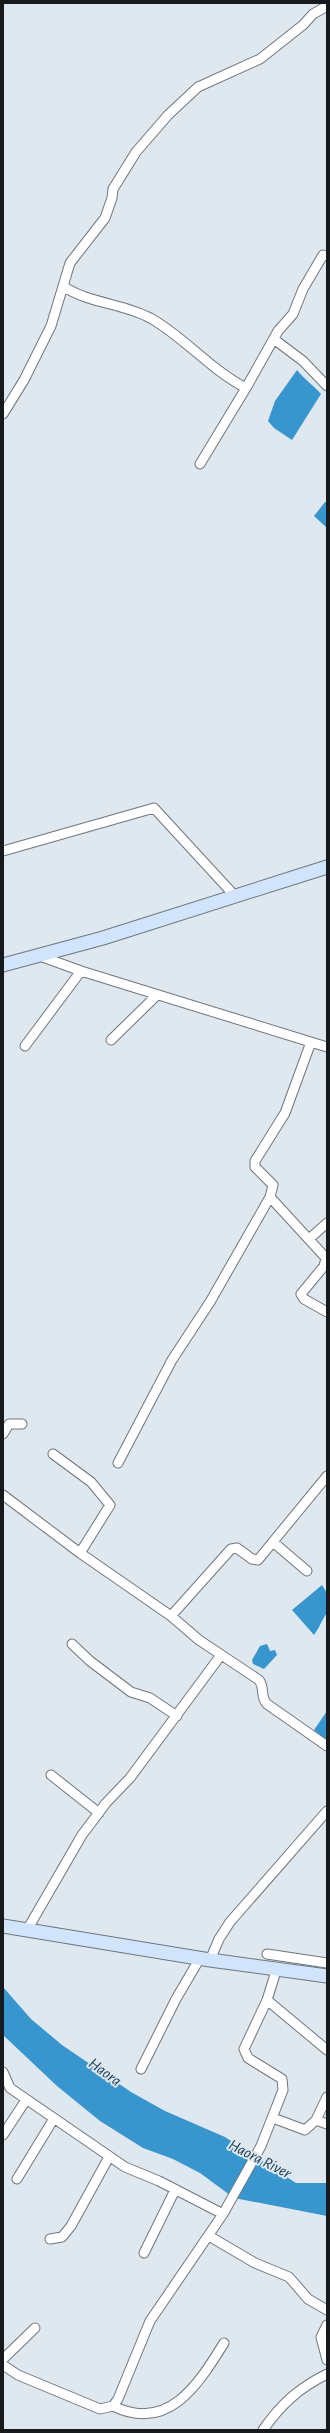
<svg xmlns="http://www.w3.org/2000/svg" width="330" height="2433" viewBox="0 0 330 2433" font-family="'Alegreya Sans',sans-serif">
	<style>
		.water { fill: #3896ce }
		.lines { fill: none; stroke-linecap: round; stroke-linejoin: round }
		.street-casing { stroke: #6e777d; stroke-width: 11 }
		.secondary-casing { stroke: #6e777d; stroke-width: 15 }
		.street { stroke: #fff; stroke-width: 9 }
		.secondary { stroke: #d0e4fb; stroke-width: 13 }
		.labels { text-anchor: middle; dominant-baseline: central; stroke-width: 4; stroke-linejoin: round; paint-order: stroke }
		.water-label { font-size: 16px; font-style: italic; fill: #133a52; stroke: #dfe8ef }
	</style>
	<rect width="100%" height="100%" fill="#dfe8ef"/>
	<path class="water" d="M297 370C305 380 313 385 321 394L292 440 274 428 268 421 275 401Z
		M325 502H327V528L314 516Z
		M322 1585 327 1593V1613C321 1621 320 1627 314 1635L292 1610Z
		M267 1644 270 1651 275 1650 277 1655 264 1669 253 1664 252 1660 260 1646Z
		M327 1711V1741L314 1730Z
		M3 1987 31 2019 62 2045 131 2092 165 2111 225 2137 296 2183H327V2216L234 2198 200 2173 173 2159 143 2148 100 2121 57 2086 3 2035Z"/>
	<g class="lines">
		<defs>
			<path id="street" d="M63 286C89 304 124 303 152 319 185 338 211 370 246 388L200 464
				M275 340 303 361 327 386
				M246 388 278 331 293 314 303 289 323 255 327 256
				M3 414 24 380 51 326 70 263 105 218 112 198 113 189 136 152 168 115 198 87 260 59 303 25 313 14 327 6
				M3 851 154 808 234 895
				M40 956 81 971 327 1047
				M111 1040 157 995
				M25 1046 81 971
				M270 1197 326 1258 324 1266 301 1294 304 1299 327 1312
				M309 1239 327 1223
				M3 1434 9 1424H22
				M53 1454 91 1482 110 1505 80 1553
				M118 1463 172 1360 210 1302 270 1197 273 1185 255 1167V1161L285 1113 311 1042
				M3 1495 80 1553 171 1616 199 1640 259 1680C265 1688 260 1697 267 1704L327 1746
				M273 1542 307 1571
				M171 1616 231 1549 237 1548 252 1559 258 1560 327 1476
				M72 1644 90 1661 131 1692 150 1698 177 1716
				M51 1775 99 1813
				M27 1930 82 1835 106 1803 130 1778 221 1655
				M267 1954 327 1963
				M210 1960 219 1939 230 1922 327 1811
				M267 2000 327 2050
				M141 2069 176 1999 200 1958
				M3 2072 10 2088 125 2167 159 2181 223 2214
				M327 2097 316 2120 327 2124
				M273 2118 305 2130 316 2120
				M3 2135 26 2100
				M17 2179 53 2120
				M209 2236 255 2263 289 2277 308 2299 327 2310
				M50 2239 62 2237 71 2226 109 2157
				M144 2253 175 2190
				M327 2325 321 2337 327 2360
				M3 2359 35 2328
				M3 2365 18 2375 100 2409 113 2406 118 2399 150 2321 223 2214 261 2146 283 2090 282 2079 248 2058 244 2049 267 2000 277 1968
				M113 2406C168 2433 198 2385 224 2343
				M263 2430C281 2404 299 2388 327 2374"/>
			<path id="secondary" d="M3 965 103 938 327 867
				M3 1926 210 1960 327 1976"/>
		</defs>
		<use href="#street" class="street-casing"/>
		<use href="#secondary" class="secondary-casing"/>
		<use href="#street" class="street"/>
		<use href="#secondary" class="secondary"/>
	</g>
	<g class="labels">
		<g class="water-label">
			<text transform="translate(105 2072) rotate(36)">Haora</text>
			<text transform="translate(260 2159) rotate(27)">Haora River</text>
		</g>
	</g>
	<rect width="330" height="2433" fill="none" stroke="#171a1c" stroke-width="8"/>
</svg>
